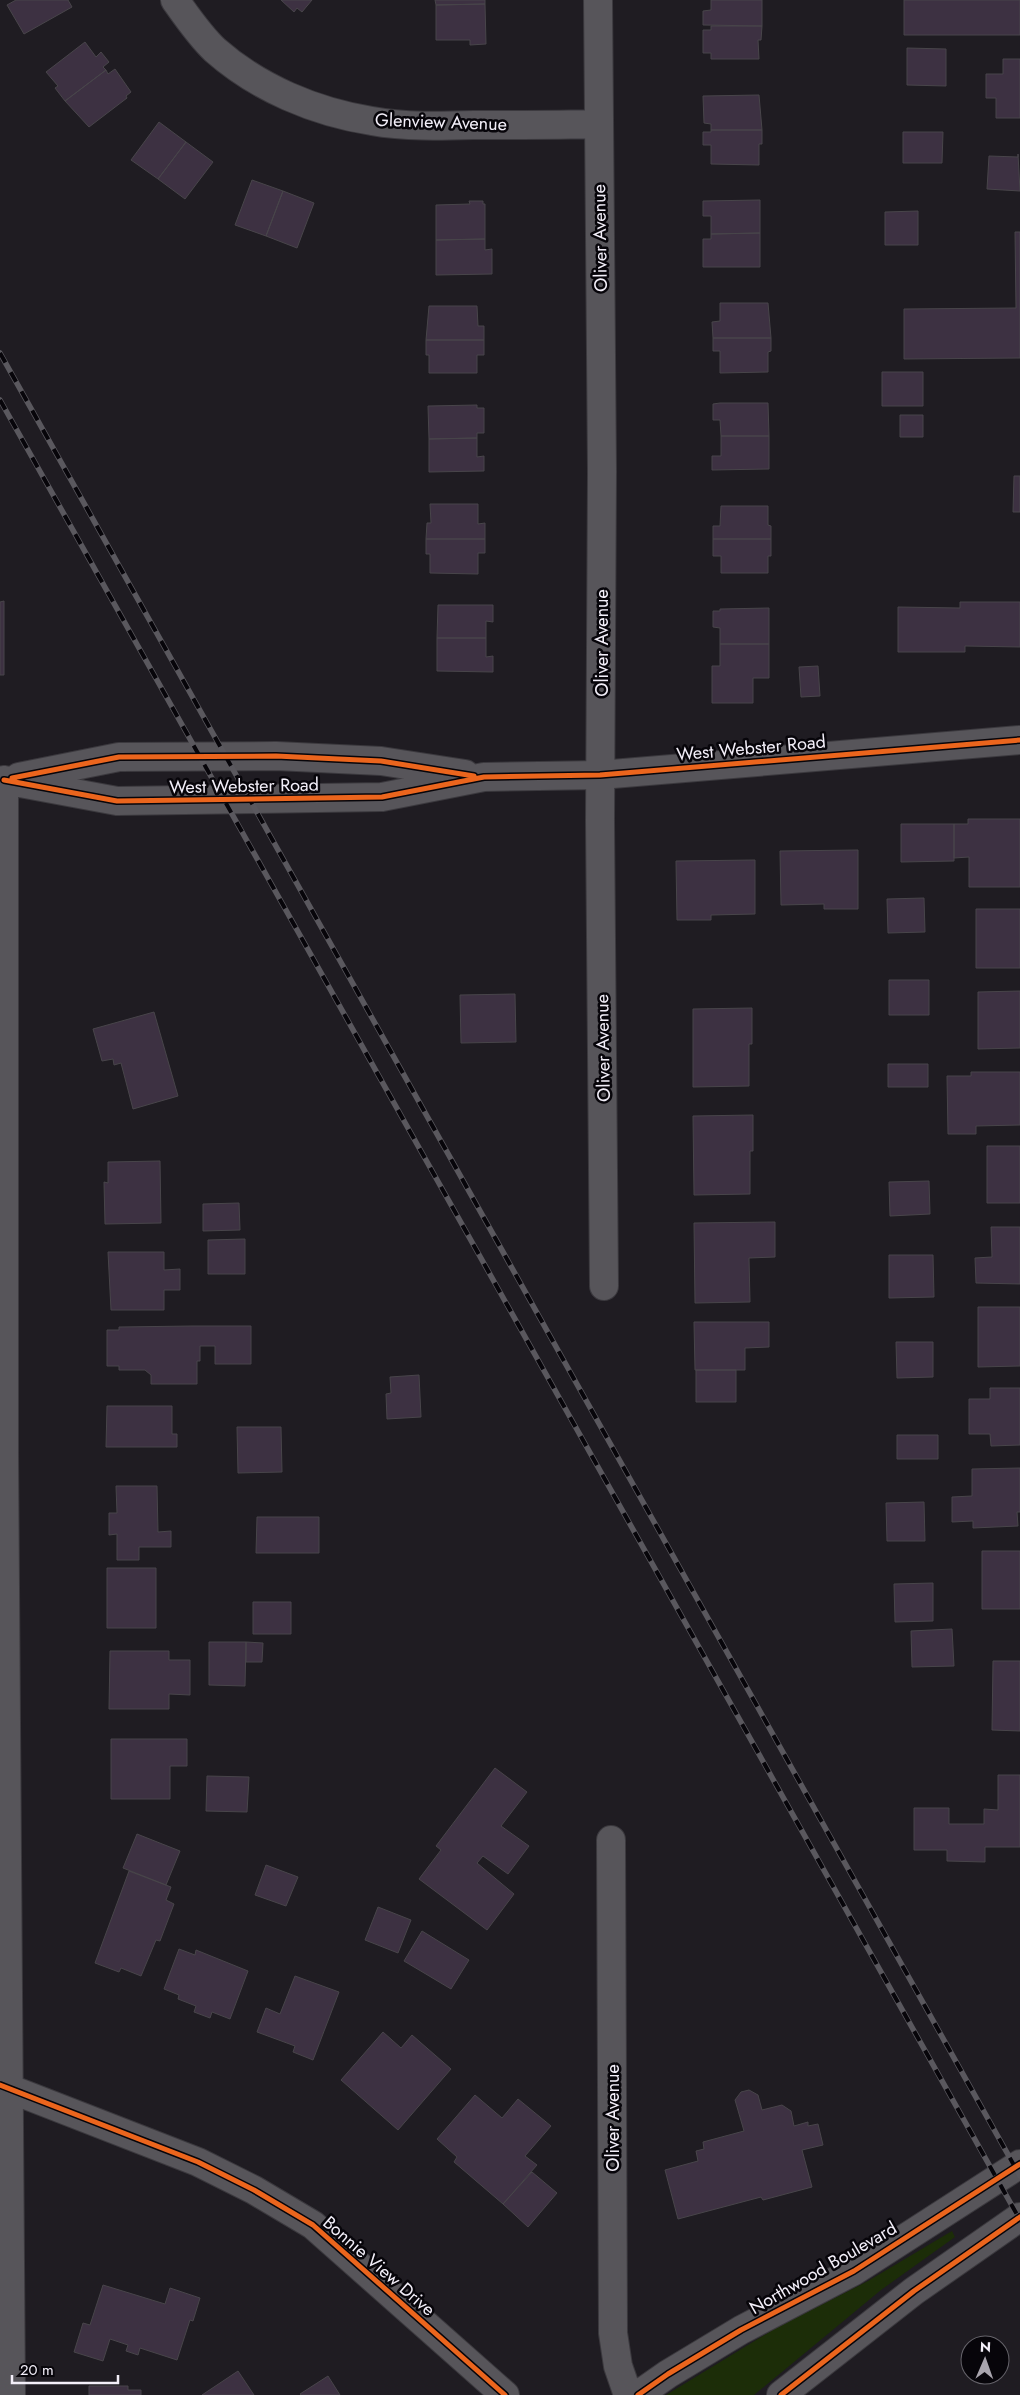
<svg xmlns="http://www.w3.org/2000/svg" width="1020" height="2395" viewBox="0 0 1020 2395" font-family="Jost,sans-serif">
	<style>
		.green { fill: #1c2d08 }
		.building { fill: #3d3142; stroke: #48454a }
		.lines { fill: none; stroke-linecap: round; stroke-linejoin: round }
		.minor-casing { stroke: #3b393e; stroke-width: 30 }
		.minor { stroke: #57555a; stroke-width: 28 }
		.rail-casing { stroke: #5a585e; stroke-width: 5.5 }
		.rail { stroke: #07050a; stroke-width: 4; stroke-dasharray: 11; stroke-linecap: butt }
		.cycleway-casing { stroke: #07050a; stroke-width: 8 }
		.cycleway { stroke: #eb651d; stroke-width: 5 }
		.labels { text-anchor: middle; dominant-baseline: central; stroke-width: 5; stroke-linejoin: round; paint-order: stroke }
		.street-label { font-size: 18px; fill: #f3eff9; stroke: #07050a }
	</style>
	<rect width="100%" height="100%" fill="#1f1c22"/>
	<path class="green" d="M952 2231 955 2237 881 2290 754 2395H666L776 2328 868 2281Z"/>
	<path class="building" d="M16 0H68L72 7 24 34 7 5Z
		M281 0H312L302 12 297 8 294 12Z
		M435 0H485V4L436 5Z
		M711 0H762V26L703 25V11L711 10Z
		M904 0H1020V35H904Z
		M485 4 486 44 470 45V40H436V5Z
		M711 26H762L761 40H758L759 59H711V53H703V30H711Z
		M85 42 96 57 101 52 109 62 103 67 106 70 65 101 55 88 58 86 46 72Z
		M907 48 946 49V86L907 85Z
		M1003 59H1020V118H996V98H986V74H1003Z
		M115 69 131 92 126 96 127 98 89 127 65 101 106 70 108 74Z
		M759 95 762 130H711V124L704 123 703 96Z
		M159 122 186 142 158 179 131 160Z
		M711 130H762V144H759V165L711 164V145H703V132H711Z
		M903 132H943L942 163H903Z
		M186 142 213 162 185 199 158 179Z
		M1018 154 1020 191 987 189 989 156 1018 157Z
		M252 180 283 191 266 236 235 225Z
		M283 191 314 203 297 248 266 236Z
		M760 200V233L711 234V216H703V201Z
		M469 201H483V204H485V239L436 240V205L470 204Z
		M918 211V245H885V212Z
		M1015 232H1020V358L904 359V309L1016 308Z
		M760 233V267H703V239H711V234Z
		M485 239V250L492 249V274L436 275V240Z
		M720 303H768L771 338H713L712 322 720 321Z
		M429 306H477L478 326H484V340H426Z
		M713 338H771V351L768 352V372L720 373V351H713Z
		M426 340H484V355H477V373H429V355H426Z
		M882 372H923V406H882Z
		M720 403H768L769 436H721L720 420H713V404Z
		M477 405V408H484V433H477V438L429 439 428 406Z
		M900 415H923V437H900Z
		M721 436H769V469L712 470V456H721Z
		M477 438V457L484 456V471L429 472V439Z
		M1014 476H1020V512H1013Z
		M430 504H478V524L485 523V539H426L427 523H431Z
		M721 506H768V525L771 526V539H713V526H720Z
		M426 539H485V553H478V574L430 573V554H426Z
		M713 539H771V556H768V573H721V556H713Z
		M4 601V675H0V602Z
		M960 602H1020V647L965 646V652H898V607L960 608Z
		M438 605H493V622L486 621V638H437Z
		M769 608V644H720V628L713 627V611H720V609Z
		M437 638H486V657L493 656V672L437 671Z
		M720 644H769V678H753V703H712V666H720Z
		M818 666 820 696 801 697 799 667Z
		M968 819H1020V887H969V857L954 858V824H968Z
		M901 824H954V861L901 862Z
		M858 850V909H824V904L781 905 780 851Z
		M755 860V914L711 915V920H677L676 861Z
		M924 898 925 932 888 933 887 899Z
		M976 909H1020V968H976Z
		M889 980H929V1015H889Z
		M1020 991V1048L978 1049V992Z
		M515 994 516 1042 461 1043 460 995Z
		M752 1008V1044H749V1086L693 1087V1009Z
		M154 1012 178 1096 133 1109 121 1063 114 1065 113 1059 102 1061 93 1029Z
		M888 1064H928V1087H888Z
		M971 1072H1020V1125L976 1126V1134H948L947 1076H971Z
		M753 1115V1151H750V1194L694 1195 693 1116Z
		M987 1146H1020V1203H987Z
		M160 1161 161 1223 105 1224 104 1182 108 1183V1162Z
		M929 1181 930 1214 890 1216 889 1182Z
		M239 1203 240 1230 203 1231V1204Z
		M775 1222V1257L749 1258 750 1302 695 1303 694 1223Z
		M991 1227H1020V1284L976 1283 975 1258 992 1257Z
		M245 1239V1274H208V1240Z
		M108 1252H164V1270L180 1269V1290H164V1310H111Z
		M889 1255H933L934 1297 889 1298Z
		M978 1307H1020V1366L978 1367Z
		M694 1322H769V1347L745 1348V1370H695Z
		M192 1326H251V1364H215V1346H200V1361H197V1384H151V1375L145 1370H119V1366H107V1330H119V1327Z
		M896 1342H933V1377L897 1378Z
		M696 1370H736V1402H696Z
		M419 1375 421 1417 387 1419 386 1394 391 1393 390 1377Z
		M990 1388H1020V1445L991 1446 990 1434H969V1399H990Z
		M107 1406H172V1434H177V1447H106Z
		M237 1427H281L282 1472 238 1473Z
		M897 1435H938V1459H897Z
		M1020 1468V1512H1017L1018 1526 973 1528V1521L952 1522V1497L972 1496V1469Z
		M116 1486H157L158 1532 171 1531V1547H139V1560H117V1534L109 1535V1513H117Z
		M924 1502 925 1541H887L886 1503Z
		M257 1517H319V1553H256Z
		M982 1551H1020V1609H982Z
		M107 1568H156V1628H107Z
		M933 1583V1621L895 1622 894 1584Z
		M253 1602H291V1634H253Z
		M952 1629 954 1666 912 1667 911 1631Z
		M209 1642H246L245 1686 209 1685Z
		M246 1642 263 1643 262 1662H246Z
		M110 1651H169V1660H190V1695L169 1694V1709H109Z
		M993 1661H1020V1731L992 1730Z
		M111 1739H187V1766H170V1799H111Z
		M495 1768 527 1792 501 1826 529 1846 508 1874 483 1856 477 1863 514 1894 487 1930 419 1879 441 1850 436 1846Z
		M998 1775H1020V1847H985V1862L947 1861V1850H914V1808H949V1824H984V1809L998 1810Z
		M207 1776 249 1777 247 1812 206 1811Z
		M137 1834 180 1851 166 1885 123 1868Z
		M266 1865 298 1877 286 1906 255 1895Z
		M129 1871 171 1887 166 1900 174 1904 160 1941 156 1940 141 1976 121 1968 119 1972 95 1963Z
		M378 1907 411 1920 398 1953 365 1940Z
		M422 1931 469 1960 451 1989 404 1961Z
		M179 1949 195 1955 196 1950 248 1971 230 2019 212 2012 210 2018 194 2012 196 2006 178 1999 179 1995 164 1989Z
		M295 1976 339 1992 313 2060 293 2052 295 2046 257 2032 266 2008 280 2014Z
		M383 2032 401 2048 412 2035 451 2069 398 2130 341 2080Z
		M749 2090 758 2095 762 2110 782 2105 791 2111 794 2126 808 2122V2126L818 2124 823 2145 802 2150 812 2187 763 2200 761 2197 678 2219 665 2170 698 2161 696 2151 704 2149 703 2142 744 2131 735 2100 741 2092Z
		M475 2095 502 2118 518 2099 551 2126 525 2156 537 2165 503 2204 454 2162 457 2157 437 2139Z
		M532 2172 557 2193 528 2227 503 2204Z
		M103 2285 165 2304 170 2288 200 2298 193 2321 190 2320 177 2360 140 2348 138 2355 126 2351 128 2345 110 2339 103 2361 74 2352 83 2323 90 2325Z
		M238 2371 254 2395H202Z
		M328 2376 340 2395H301L300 2394Z
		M89 2386H128V2390H141V2395H89Z"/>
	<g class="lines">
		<defs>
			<path id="minor" d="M175 0C187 17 200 36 215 50 258 88 315 112 372 121 405 127 440 126 474 125 515 125 557 125 599 124
				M598 0 602 472 600 821 604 1286
				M19 777 119 757 276 756 381 761 465 774
				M4 780V1451L11 2395
				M4 780 117 801 382 797 484 777 600 775 1020 740
				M611 1840 613 2333 618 2366 628 2395
				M0 2085 198 2162 254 2190 313 2225 505 2395
				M638 2395 668 2374 741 2330 854 2271 1020 2164
				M781 2395 914 2291 1020 2217"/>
		</defs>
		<use href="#minor" class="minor-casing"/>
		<use href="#minor" class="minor"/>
		<defs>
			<path id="rail" d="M0 353 1020 2176
				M0 400 1020 2220"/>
		</defs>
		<use href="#rail" class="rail-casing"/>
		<use href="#rail" class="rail"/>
		<defs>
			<path id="cycleway" d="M12 778 119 757 276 756 381 761 474 776
				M4 780 117 801 382 797 484 777 600 775 1020 740
				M0 2085 198 2162 254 2190 313 2225 505 2395
				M638 2395 668 2374 741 2330 854 2271 1020 2164
				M781 2395 914 2291 1020 2217"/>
		</defs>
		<use href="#cycleway" class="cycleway-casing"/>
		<use href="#cycleway" class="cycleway"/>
	</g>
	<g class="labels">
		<g class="street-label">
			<text transform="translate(441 122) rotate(2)">Glenview Avenue</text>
			<text transform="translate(600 238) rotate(-91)">Oliver Avenue</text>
			<text transform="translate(602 643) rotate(-90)">Oliver Avenue</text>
			<text transform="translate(751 748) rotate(-5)">West Webster Road</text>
			<text transform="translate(244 786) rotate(-1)">West Webster Road</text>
			<text transform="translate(603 1048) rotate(-91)">Oliver Avenue</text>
			<text transform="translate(613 2118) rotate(-90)">Oliver Avenue</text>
			<text transform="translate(379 2266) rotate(41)">Bonnie View Drive</text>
			<text transform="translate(823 2268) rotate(-30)">Northwood Boulevard</text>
		</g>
	</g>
	<g transform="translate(985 2360) rotate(2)"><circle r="24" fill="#07050a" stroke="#65636a"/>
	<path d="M0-4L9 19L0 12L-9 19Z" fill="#a9a5ae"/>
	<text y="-8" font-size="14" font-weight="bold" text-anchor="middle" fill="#f3eff9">N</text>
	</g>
	<path d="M12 2375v8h106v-8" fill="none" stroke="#f3eff9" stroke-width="2.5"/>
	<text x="20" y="2375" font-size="15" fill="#f3eff9" stroke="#07050a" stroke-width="4" paint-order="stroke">20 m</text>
</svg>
